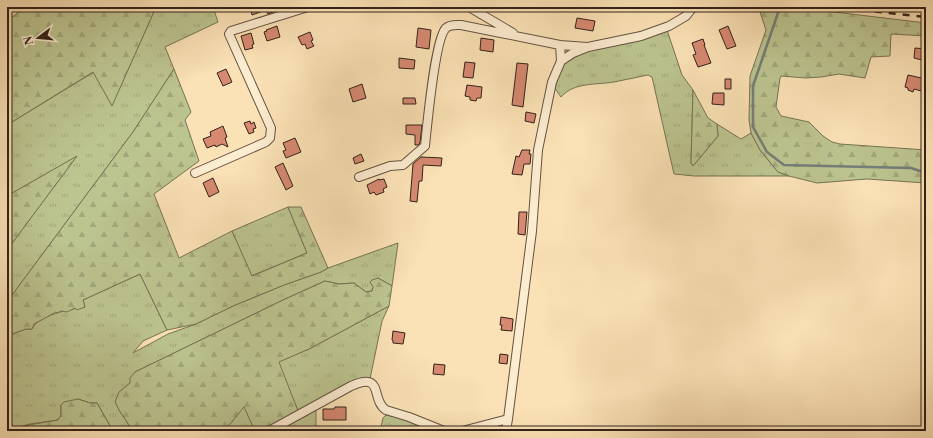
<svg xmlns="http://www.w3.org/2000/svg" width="933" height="438" viewBox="0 0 933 438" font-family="'Libre Bodoni',serif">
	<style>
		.grass { fill: url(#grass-tufts); stroke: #777355 }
		.forest { fill: url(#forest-firs); stroke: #777355 }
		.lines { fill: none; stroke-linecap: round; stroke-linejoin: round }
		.stream { stroke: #747e78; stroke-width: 2.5 }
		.building { fill: #d78972; stroke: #32221a }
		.street-casing { stroke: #645241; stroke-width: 10 }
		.street { stroke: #fcecd0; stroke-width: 8 }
		.rail { stroke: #32221a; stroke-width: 2.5; stroke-dasharray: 7 7; stroke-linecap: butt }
	</style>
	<defs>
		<pattern id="grass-tufts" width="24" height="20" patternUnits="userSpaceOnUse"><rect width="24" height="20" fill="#bcc490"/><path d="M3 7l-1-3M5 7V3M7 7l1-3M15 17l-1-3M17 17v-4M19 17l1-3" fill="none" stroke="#a2a87c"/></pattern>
		<pattern id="forest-firs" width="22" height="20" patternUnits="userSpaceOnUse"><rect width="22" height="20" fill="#bcc490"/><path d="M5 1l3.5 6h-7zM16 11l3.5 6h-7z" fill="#a2a87c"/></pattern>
	</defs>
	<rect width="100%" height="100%" fill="#fbe2b6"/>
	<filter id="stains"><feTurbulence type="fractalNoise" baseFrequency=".005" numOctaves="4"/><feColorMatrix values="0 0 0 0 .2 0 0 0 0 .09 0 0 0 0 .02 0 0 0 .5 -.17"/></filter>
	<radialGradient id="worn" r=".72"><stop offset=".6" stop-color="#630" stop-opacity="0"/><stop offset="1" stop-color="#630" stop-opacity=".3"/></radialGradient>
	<path class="grass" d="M156 7H213L218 22 165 47 174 69 133 132 7 302V250L76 157 7 196V125L94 72 112 105Z
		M667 30 682 75 693 90 691 163 693 166 718 136 717 124 741 139 751 133 760 150 778 172 789 176H694L674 174 652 77 648 75C637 77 625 80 614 82 596 85 574 82 561 97L554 87 560 70 566 60 580 52Z
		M288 207 307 253 251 276 232 231Z
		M398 243 392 286 378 278 372 291 366 292 354 283 339 284 325 281 283 300 135 372 130 383 119 392V410L133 431H113L97 403H90L78 399 61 405V415L58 420 30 424 23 426 21 431H7V336L26 329H32C38 315 71 309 85 307L83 300 140 274 167 330 143 341 133 353 168 334 196 324 233 306 284 285 321 272 328 268Z
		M389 306 382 321 370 379 298 411 278 362 309 349Z
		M244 406 255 431H222L230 424Z
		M316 410V426L347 429 374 427V431H285L286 425Z
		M386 415 406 419 437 431H380L383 418Z"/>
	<path class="forest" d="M25 7H156L112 106 93 72 7 125V21Z
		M784 7H793L926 23V36L891 34 890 56 871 57 865 78 839 74 821 77 806 78 781 76 780 78 776 107 781 116 809 122 823 136 832 142 840 144 926 150V183L867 179 817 183 789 176 778 172 760 150 751 133 749 120 750 76 766 30 760 12Z
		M174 69 191 112 185 120 199 161 154 194 179 258 232 231 252 276 307 253 288 207H301L328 268 321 272 284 285 233 306 196 324 167 330 140 274 83 300 85 307 77 310 75 308 67 312 61 311 57 313 56 312 34 324 32 329H26L7 336V302L133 132Z
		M693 90 708 118 717 124 718 136 693 166 691 163Z
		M77 156 7 250V196Z
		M378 278 392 286 389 306 309 349 279 362 298 411 261 431H255L244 407 230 424 222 431H133L119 410 115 402 119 392 130 383V378L135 372 283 300 325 281 339 284 354 283 366 292 372 291 373 287 370 282 372 280Z
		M78 399 90 403H97L113 431H21L23 426 58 420 61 415V405L64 402Z"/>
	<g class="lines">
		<path class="stream" d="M780 7 753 86V127L767 152 784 165 911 168 926 173"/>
	</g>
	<path class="building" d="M250 7H272L273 12 268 14 266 10 252 15Z
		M577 18 595 21 593 31 575 28Z
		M277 26 280 37 267 41 264 32 267 31 266 30Z
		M728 26 736 46 727 49 719 30Z
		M418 28 431 30 429 49 416 47Z
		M310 32 313 40 311 41 314 46 307 49 305 44 302 45 298 37Z
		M251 33 254 44 252 45 253 48 245 50 241 36Z
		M481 38 494 40 493 52 480 50Z
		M703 39 705 45H704L711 63 698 67 693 55 696 54 692 43Z
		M915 48 926 49V61L914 58Z
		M399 58 415 60 414 69 399 68Z
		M465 62 475 63 473 78 463 77Z
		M517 63 528 64 523 107 512 105Z
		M226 69 232 82 223 86 217 73Z
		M908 75 926 79 925 92 914 89 913 92 908 90V88L905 87Z
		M725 79H731V89H725Z
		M362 84 366 98 353 102 349 89Z
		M467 85 482 87 481 98H477L476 101 470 100V97L465 96Z
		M713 93H724V105L712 104Z
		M403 98H415L416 104H403Z
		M526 112 536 114 534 123 525 121Z
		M250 121 251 124 254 122 256 128 253 129 254 132 249 134 244 123Z
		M406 125H422L420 143 418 145H415V135L406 134Z
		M223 126 227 137 225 138 228 147 222 144 216 147 215 145 207 148 203 139 211 136 210 132Z
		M295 138 301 152 286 158 283 151 286 150 283 143Z
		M522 150H530L529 154H531L530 164H524L522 175 512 174 516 156 519 157Z
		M361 154 364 161 355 164 353 158Z
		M421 157 442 158 441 166 423 165 422 181H419L417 202 410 201 413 164Z
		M283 163 293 186 286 190 275 167Z
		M213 178 219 192 209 197 203 183Z
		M379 179V180L384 179 387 187 383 189 384 192 376 195 374 192 370 194 367 185Z
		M519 212H527L525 235 518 234Z
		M501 317 513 319 512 331 501 330 502 325H500Z
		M393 331 405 333 403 344 393 343V341L392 340Z
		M500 354 508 355 507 364 499 363Z
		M434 364 445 365 444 375 433 374Z
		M335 407H346V420H323V409H334Z"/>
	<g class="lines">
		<defs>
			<path id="street" d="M469 7 513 33
				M561 61 560 45 587 47
				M195 173 266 142 270 138 271 128 229 34 231 31 308 7
				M359 177 390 166 403 165 425 146C427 127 435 38 446 28 450 24 456 25 461 25L560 45
				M269 431 351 386C385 371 370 400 386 410L409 417 444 431
				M462 431 508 419 532 231 538 150 552 82 561 61 573 53 588 47 641 36 669 26 686 16 693 7
				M506 431 508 419"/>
		</defs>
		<use href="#street" class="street-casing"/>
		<use href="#street" class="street"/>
		<path class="rail" d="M833 7 926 17
			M7 14 16 7"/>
	</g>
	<rect width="933" height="438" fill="none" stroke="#fbe2b6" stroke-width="24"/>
	<rect x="8" y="8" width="917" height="422" fill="none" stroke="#32221a" stroke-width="2"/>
	<rect x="12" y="12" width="909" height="414" fill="none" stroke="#32221a"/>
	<g transform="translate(38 38) rotate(254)" stroke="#fcecd0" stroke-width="3" paint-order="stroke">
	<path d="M0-3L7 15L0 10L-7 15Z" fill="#32221a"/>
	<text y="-6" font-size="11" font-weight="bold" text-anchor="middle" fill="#32221a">N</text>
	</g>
	<rect width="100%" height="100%" filter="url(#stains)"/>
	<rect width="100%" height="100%" fill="url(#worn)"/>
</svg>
